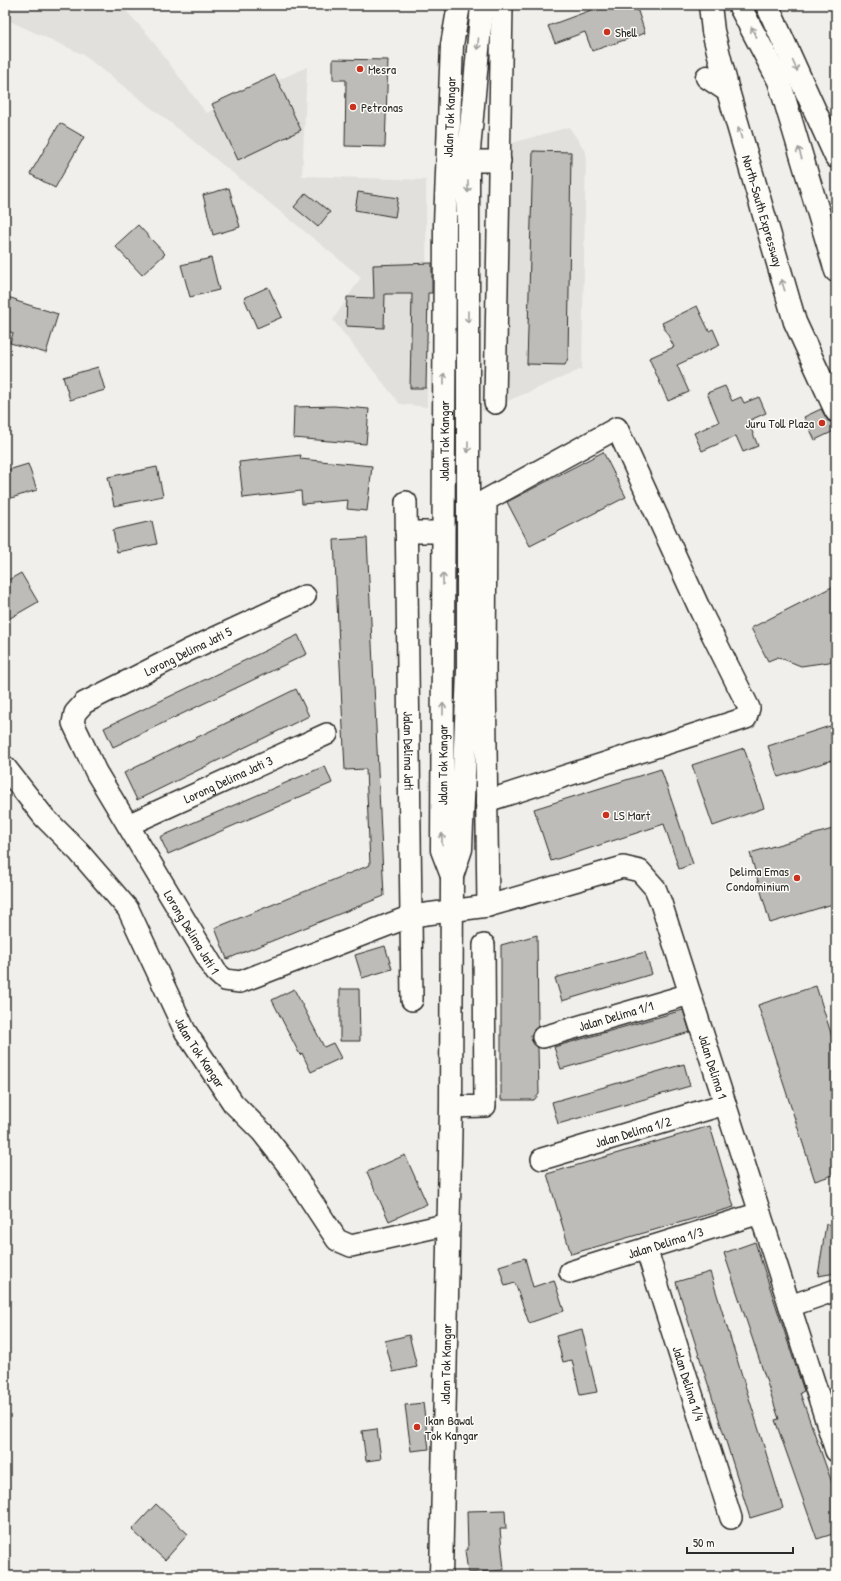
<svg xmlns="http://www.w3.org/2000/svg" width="841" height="1581" viewBox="0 0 841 1581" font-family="'Patrick Hand',sans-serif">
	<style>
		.built { fill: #e1e0dc }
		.building { fill: #bdbcb8; stroke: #2b2b2b }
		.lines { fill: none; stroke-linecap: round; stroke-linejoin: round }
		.minor-casing { stroke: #2b2b2b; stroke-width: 24 }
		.major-casing { stroke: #2b2b2b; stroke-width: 25 }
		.highway-casing { stroke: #2b2b2b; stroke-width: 25 }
		.minor { stroke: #fdfcf7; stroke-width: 21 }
		.major { stroke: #fdfcf7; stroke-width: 22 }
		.highway { stroke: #fdfcf7; stroke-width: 22 }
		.oneway { stroke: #9e9e9b }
		.poi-dot { fill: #c8321e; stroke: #fdfcf7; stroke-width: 1.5 }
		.labels { text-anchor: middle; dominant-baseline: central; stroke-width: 3; stroke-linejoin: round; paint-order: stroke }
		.poi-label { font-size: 13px; fill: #2b2b2b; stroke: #fdfcf7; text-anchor: start }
		.street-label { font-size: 13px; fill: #2b2b2b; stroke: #fdfcf7 }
	</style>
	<rect width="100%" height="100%" fill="#f0efeb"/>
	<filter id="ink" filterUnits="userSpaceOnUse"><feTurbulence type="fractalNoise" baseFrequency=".025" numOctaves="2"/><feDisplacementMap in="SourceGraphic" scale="8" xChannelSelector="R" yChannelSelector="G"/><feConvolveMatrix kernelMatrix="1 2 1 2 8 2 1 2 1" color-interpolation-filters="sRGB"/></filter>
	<g filter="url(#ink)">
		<path class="built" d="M5 5H121L149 36 206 113 307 67 302 176 426 180 427 407 400 404 333 320 361 277 176 127 82 54 5 19Z
			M569 127 586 152 582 369 482 412 491 149Z"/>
		<path class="building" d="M589 5H636L645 33 592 51 585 32 555 43 548 26 591 10Z
			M333 59 388 60 385 147 345 146 346 80H333Z
			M275 75 301 130 238 160 212 104Z
			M60 123 84 137 55 188 30 174Z
			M533 151 571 152 568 358 565 365 527 364Z
			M229 188 240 227 213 235 203 195Z
			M358 192 398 198 395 217 355 210Z
			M306 193 330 212 318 227 294 207Z
			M138 225 165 254 142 275 115 246Z
			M211 258 219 290 190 297 181 265Z
			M432 263V293H428L426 388H410L412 294H385L384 328 346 326 347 297 374 298 373 265Z
			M268 287 282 317 257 328 244 298Z
			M5 296 17 300 16 301 58 314 46 353 10 343 13 333 5 330Z
			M697 306 709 331 713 329 720 345 677 365 689 392 668 401 649 358 674 347 662 323Z
			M98 367 105 390 70 400 63 377Z
			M725 386 732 401 741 397 744 403 759 397 766 413 748 421 758 446 743 452 736 436 702 451 694 433 719 422 707 393Z
			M334 406 369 409 366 444 293 438 294 407Z
			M821 409 828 421 836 423V430L815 440 804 417Z
			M603 452 626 497 530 546 507 502Z
			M301 455 300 459 372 466 367 511 347 509 348 500 302 504 301 491 243 498 239 462Z
			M28 464 37 490 5 500V471Z
			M157 467 163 496 114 506 108 477Z
			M152 521 157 544 117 552 113 530Z
			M367 538 384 896 227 959 215 928 370 865 366 769 345 770 334 540Z
			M21 573 38 602 5 621V582Z
			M836 585V657L829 662 801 666 778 657 768 661 751 628Z
			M298 635 307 654 113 747 104 728Z
			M296 689 309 716 137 800 124 773Z
			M836 724V759L778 777 768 746Z
			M744 748 764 808 713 826 692 765Z
			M325 766 332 783 168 854 160 837Z
			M661 769 693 864 679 869 664 824 551 861 534 809Z
			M836 828V903L770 923 750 853Z
			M537 935 538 1026 531 1035 532 1041 538 1048 539 1094 534 1100H501V945Z
			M385 946 392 969 362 978 355 955Z
			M645 952 652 974 562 1001 555 978Z
			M816 986 836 1049V1174L815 1181 758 1005Z
			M294 989 324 1047 333 1043 341 1058 311 1072 302 1053 300 1055 272 1000Z
			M340 989H359L360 1041H340Z
			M683 1010 690 1032 561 1069 554 1047Z
			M684 1064 690 1086 558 1124 552 1102Z
			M710 1126 734 1207 571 1254 547 1174Z
			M405 1155 427 1204 389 1221 367 1172Z
			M826 1224 836 1225V1273L818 1276Z
			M755 1242 804 1391 800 1393 836 1494V1533L817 1539 775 1420 779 1419 724 1253Z
			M525 1258 533 1287 554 1280 564 1311 529 1323 515 1283 505 1286 499 1266Z
			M710 1272 783 1508 750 1518 676 1282Z
			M582 1329 597 1392 580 1395 572 1360 563 1362 556 1336Z
			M409 1335 417 1367 393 1372 385 1341Z
			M423 1403 429 1449 411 1451 405 1405Z
			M377 1429 381 1459 366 1461 362 1431Z
			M156 1504 188 1534 165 1560 132 1530Z
			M505 1510 506 1529H500L504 1570 468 1573 465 1550H468L467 1511Z"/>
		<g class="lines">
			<defs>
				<g id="minor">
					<path d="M468 161H500"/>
					<path d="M495 403 502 5"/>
					<path id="s1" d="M406 502 412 1000"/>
					<path d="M406 532H443"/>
					<path id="s2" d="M305 596 189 650 84 703 75 713 73 723 82 742 96 772 216 972 225 980 240 982 411 916 488 906 623 867 640 871 655 888 661 903 836 1451"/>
					<path id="s3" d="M5 767 44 817 78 851 128 909 185 1031 233 1103 262 1132 287 1164 337 1240 351 1246 449 1224"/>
					<path d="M487 801 746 718 749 708 701 612 617 428 486 500 485 669 488 906"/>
					<path id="s4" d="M128 825 327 734"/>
					<path id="s5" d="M543 1037 690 994"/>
					<path d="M451 1107 485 1106 484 945"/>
					<path id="s6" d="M542 1159 725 1104"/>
					<path id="s7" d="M646 1248 731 1518"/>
					<path id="s8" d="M570 1272 760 1213"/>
					<path d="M790 1306 836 1290"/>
				</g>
				<g id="major">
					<path id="s9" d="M452 876 442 850 445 224 452 45 459 5"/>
					<path id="s10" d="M441 1576 451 1107 452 876 461 849 468 671V161L482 5"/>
				</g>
				<g id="highway">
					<path id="s11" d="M710 5 713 31 728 91 795 322 836 411"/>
					<path d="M739 5 779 81 836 271"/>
					<path d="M767 5 836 157"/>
					<path d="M707 77 728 91"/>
				</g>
			</defs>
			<use href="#minor" class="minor-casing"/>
			<use href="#major" class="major-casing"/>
			<use href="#highway" class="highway-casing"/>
			<use href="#minor" class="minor"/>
			<use href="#major" class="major"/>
			<use href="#highway" class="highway"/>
		</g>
		<defs><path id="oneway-shaft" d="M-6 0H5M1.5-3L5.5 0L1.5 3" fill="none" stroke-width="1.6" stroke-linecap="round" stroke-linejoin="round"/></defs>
		<g class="oneway">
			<use href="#oneway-shaft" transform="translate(754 32) rotate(-117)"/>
			<use href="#oneway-shaft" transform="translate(478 44) rotate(95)"/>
			<use href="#oneway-shaft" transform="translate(795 66) rotate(66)"/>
			<use href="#oneway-shaft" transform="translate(740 133) rotate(-106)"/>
			<use href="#oneway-shaft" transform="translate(800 153) rotate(-107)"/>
			<use href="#oneway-shaft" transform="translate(468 187) rotate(90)"/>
			<use href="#oneway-shaft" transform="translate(783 285) rotate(-107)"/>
			<use href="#oneway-shaft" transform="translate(468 317) rotate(90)"/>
			<use href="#oneway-shaft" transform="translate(444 379) rotate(-90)"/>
			<use href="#oneway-shaft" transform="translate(468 447) rotate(90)"/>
			<use href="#oneway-shaft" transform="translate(443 579) rotate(-90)"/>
			<use href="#oneway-shaft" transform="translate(443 709) rotate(-90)"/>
			<use href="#oneway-shaft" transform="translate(442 839) rotate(-90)"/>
		</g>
	</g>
	<g class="poi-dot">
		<circle cx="607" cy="32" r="4"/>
		<circle cx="360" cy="69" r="4"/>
		<circle cx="353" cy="107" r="4"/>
		<circle cx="822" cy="423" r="4"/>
		<circle cx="606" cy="815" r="4"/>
		<circle cx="797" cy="878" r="4"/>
		<circle cx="417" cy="1427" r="4"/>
	</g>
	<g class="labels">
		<g class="poi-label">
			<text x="615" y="32">Shell</text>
			<text x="368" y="69">Mesra</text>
			<text x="361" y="107">Petronas</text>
			<text x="814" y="423" text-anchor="end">Juru Toll Plaza</text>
			<text x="614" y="815">LS Mart</text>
			<text x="789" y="871" text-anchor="end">Delima Emas<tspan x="789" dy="15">Condominium</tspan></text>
			<text x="425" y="1420">Ikan Bawal<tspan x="425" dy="15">Tok Kangar</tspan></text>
		</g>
		<g class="street-label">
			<text stroke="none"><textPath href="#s9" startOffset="761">Jalan Tok Kangar</textPath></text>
			<text stroke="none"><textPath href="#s11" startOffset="213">North–South Expressway</textPath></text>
			<text stroke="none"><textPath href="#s9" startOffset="437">Jalan Tok Kangar</textPath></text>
			<text transform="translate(188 651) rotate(-26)">Lorong Delima Jati 5</text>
			<text stroke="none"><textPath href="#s1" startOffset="249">Jalan Delima Jati</textPath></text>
			<text stroke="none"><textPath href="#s9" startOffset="113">Jalan Tok Kangar</textPath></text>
			<text stroke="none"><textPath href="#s4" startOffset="110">Lorong Delima Jati 3</textPath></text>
			<text stroke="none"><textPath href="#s2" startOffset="510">Lorong Delima Jati 1</textPath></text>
			<text stroke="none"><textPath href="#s5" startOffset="76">Jalan Delima 1/1</textPath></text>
			<text stroke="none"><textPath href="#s3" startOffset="349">Jalan Tok Kangar</textPath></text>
			<text stroke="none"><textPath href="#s2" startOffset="1213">Jalan Delima 1</textPath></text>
			<text stroke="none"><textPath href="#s6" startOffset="95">Jalan Delima 1/2</textPath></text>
			<text stroke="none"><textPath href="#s8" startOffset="100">Jalan Delima 1/3</textPath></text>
			<text stroke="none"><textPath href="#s10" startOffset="212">Jalan Tok Kangar</textPath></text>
			<text stroke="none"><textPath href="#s7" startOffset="142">Jalan Delima 1/4</textPath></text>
		</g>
	</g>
	<rect width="841" height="1581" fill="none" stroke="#fdfcf7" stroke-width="20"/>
	<rect x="10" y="10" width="821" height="1561" fill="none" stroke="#2b2b2b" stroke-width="1.5" filter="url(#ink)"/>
	<path d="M687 1547v6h106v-6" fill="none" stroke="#2b2b2b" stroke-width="2"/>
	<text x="693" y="1547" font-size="12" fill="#2b2b2b" stroke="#fdfcf7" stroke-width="3" paint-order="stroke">50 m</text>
</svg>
